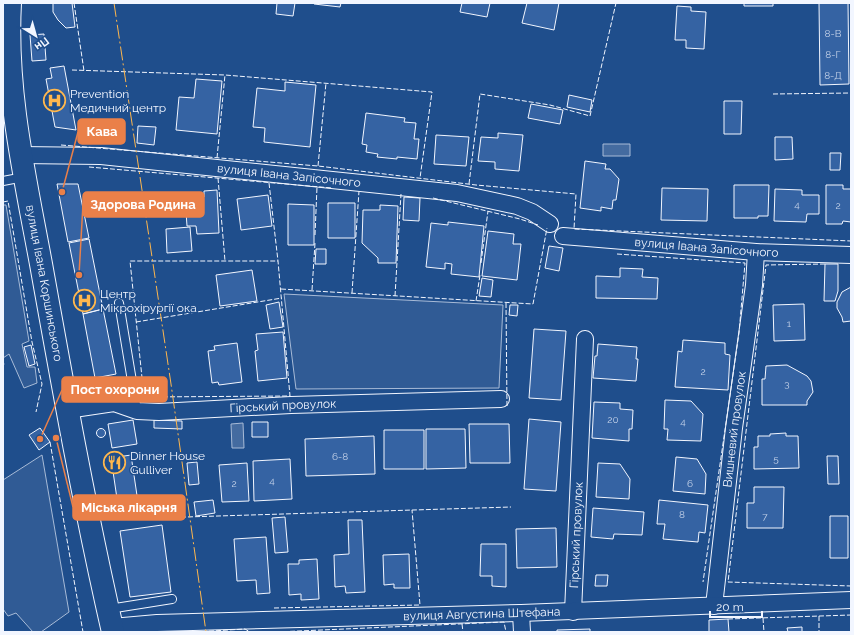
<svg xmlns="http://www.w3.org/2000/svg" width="854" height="635" viewBox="0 0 854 635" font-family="Raleway,sans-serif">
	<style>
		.built { fill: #305b95; stroke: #a8bbd7 }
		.water { fill: #446ba0; stroke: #a8bbd7 }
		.building { fill: #3563a3; stroke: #f2f6ff }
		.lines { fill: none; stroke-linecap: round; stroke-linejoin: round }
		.lane-casing { stroke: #f2f6ff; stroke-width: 10 }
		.street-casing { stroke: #f2f6ff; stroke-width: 18 }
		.secondary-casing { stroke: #f2f6ff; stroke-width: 24 }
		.path { stroke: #b3c4dc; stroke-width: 2.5; stroke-dasharray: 3 2; stroke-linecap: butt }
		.lane { stroke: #1f4e8c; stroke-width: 8 }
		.street { stroke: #1f4e8c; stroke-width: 16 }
		.secondary { stroke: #1f4e8c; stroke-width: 22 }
		.fence { stroke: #f2f6ff; stroke-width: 1; stroke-dasharray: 5 2; stroke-linecap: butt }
		.power { stroke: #ffb74d; stroke-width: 1; stroke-dasharray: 14 3 2 3; stroke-linecap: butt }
		.labels { text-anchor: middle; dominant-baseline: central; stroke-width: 3; stroke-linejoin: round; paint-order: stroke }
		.number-label { font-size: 10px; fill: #c3d1e8 }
		.poi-label { font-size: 12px; fill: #f2f6ff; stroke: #1f4e8c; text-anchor: start }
		.street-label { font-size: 12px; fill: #f2f6ff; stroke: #1f4e8c }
		.leader { fill: none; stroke: #ea8049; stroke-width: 1.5 }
		.callout-dot { fill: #ea8049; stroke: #1f4e8c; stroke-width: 1.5 }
		.callout { fill: #ea8049; stroke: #ea8049; stroke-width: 1.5 }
		.callout-label { font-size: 13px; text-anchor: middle; font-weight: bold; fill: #fff }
	</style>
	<rect width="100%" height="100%" fill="#1f4e8c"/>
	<path class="built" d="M3 205H6L29 341 22 344 27 367H35L37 383 24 388 9 354 3 358Z
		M284 294 503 305 499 388 296 389Z
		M42 455 69 612 41 632H33L16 613 8 616 3 609V480Z"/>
	<path class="water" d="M603 144H630V156H603Z
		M243 423 244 448H232L231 424Z"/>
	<path class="building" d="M53 3H72L75 27 66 28 58 20 53 12Z
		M277 3H295L293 16 276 14Z
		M314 3H341L340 7 314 4Z
		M462 3H490L487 17 460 12Z
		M527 3H559L554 30 522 23Z
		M744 3H773V6H744Z
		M819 3H848L849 84 820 85Z
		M677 6 691 7V11L706 12 704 49 686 48V40H675Z
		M44 34 46 60 32 61 30 35Z
		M64 66 76 130 55 127 46 79 52 78 50 68Z
		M196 79 222 81 217 134 176 130 179 97 194 98Z
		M285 82 316 85 310 147 264 142 265 128 253 127 257 88 285 91Z
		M569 95 592 100 590 112 567 107Z
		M724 101H742L741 134H724Z
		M531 104 563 110 560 124 528 118Z
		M366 113 405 118 404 122 416 123 414 139H419L417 159 397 157V159L377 157 378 154 366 152 367 145 362 144Z
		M138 126 156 127 154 145 137 143Z
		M498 133 523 135 519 171 495 169V162L478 161 481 137 498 138Z
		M436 135 469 137 466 166 434 164Z
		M775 137H792L793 159 775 160Z
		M830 153H841L840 170H830Z
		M585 161 606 164 605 169H610L619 179 616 200H613L612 209 601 207V211L580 208Z
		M57 184H78L89 238 68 242Z
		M734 185H769L768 216H758V218H734Z
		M826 185H843V189H851V222L843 221 842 224H826Z
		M662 188 708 189 707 221 661 220Z
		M775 189 802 190V195H819V214H807L806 222 774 221Z
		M217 190 219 233 197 234 196 226H187L185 198 204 197V191Z
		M268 195 272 226 241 230 237 199Z
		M404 197 420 198 419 221 403 220Z
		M328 203H355V238H328Z
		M288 204 314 205V245H288Z
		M380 205 398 206 396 263H378V258L362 243 363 210H380Z
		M448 222 484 226 479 277 451 274 452 264 445 263V269L426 267 431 223 448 225Z
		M190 227 192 251 167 253 166 229Z
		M488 231 514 234 513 244H521L517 280 482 276Z
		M89 239 103 309 83 314 69 243Z
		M549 246 563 248 559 271 545 268Z
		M316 249H326V264H315Z
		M825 264H838V291L835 301H824Z
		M620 268 643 269 642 277 658 278 657 299 596 298V276L620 277Z
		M252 270 257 301 220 306 216 275Z
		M482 278 493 280 491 297 479 296Z
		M851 287V321L843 322 842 317 837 308V302L842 292Z
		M279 302 283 327 270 329 266 305Z
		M804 304 805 340 774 341 773 305Z
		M510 305H518L517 316 509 315Z
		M103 309 116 374 95 378 83 314Z
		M534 329 566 331 561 400 529 398Z
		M283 332 287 378 258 381 255 351 258 350 256 334Z
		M683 340 725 343V354L730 355 728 390 675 387 678 351 682 352Z
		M237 343 242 382 219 385 218 382 212 383 208 351 215 350 214 346Z
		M598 344 637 347 636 359H638L636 381 593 378 595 356H597Z
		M31 345 35 364 29 366 24 347Z
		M787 365 807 376 811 381 813 392 807 401V405H762V379H765L766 366Z
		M665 400 691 401 703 414 701 441 667 440 668 429H664Z
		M594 402 620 403V409L633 410 632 429H629V441L592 438Z
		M529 419 561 422 556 491 524 489Z
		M133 420 137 444 112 448 108 424Z
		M154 420 182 421V429L154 428Z
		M252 422H268V437H252Z
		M469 424H509L510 463H470Z
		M40 428 50 442 39 450 29 435Z
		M96.5 433a4.5 4.5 0 1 1 9 0a4.5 4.5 0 1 1-9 0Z
		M426 429H465L466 468 426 469Z
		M384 430H424V469H384Z
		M786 433V436H798L799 468 754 469V447H758V436H770V434Z
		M374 436 375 474 306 476 305 439Z
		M131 455 139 509 119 512 111 458Z
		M827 456H838L839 484H828Z
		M676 457 697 459 706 474 705 494 673 491Z
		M290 459 292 499 254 501 253 461Z
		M197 462 199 484 189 485 187 463Z
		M247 463 249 501 222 502 219 465Z
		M598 463 620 464 630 479 629 499 596 497Z
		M754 487H784L783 528H747V503H754Z
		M213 500 215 513 196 516 194 502Z
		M659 500 708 505 705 533 699 532 698 542 663 539 665 524H657Z
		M593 508 644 512 642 535 614 534 613 539 591 537Z
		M830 516H848V558H830Z
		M285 517 288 552 275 553 272 518Z
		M348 520H362L365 592 346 593 345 586 335 587 334 555 349 554Z
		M162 525 171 592 130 597 120 531Z
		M556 528 557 567 517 568 516 529Z
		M266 537 270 593 257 594 256 580 237 581 234 539Z
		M481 544H506V587L492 586V576H480Z
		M409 554 410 588H394V584L384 585 383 555Z
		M317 559 319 599 301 600V594L289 595 288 564H299V560Z
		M596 575H608L607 586H595Z
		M728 619 729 632H709V620Z
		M802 627V632H788L787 628Z
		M590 629V632H557V630Z"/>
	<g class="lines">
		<defs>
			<path id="lane" d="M3 181 24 177
				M119 303 137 411
				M109 609 172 599"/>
			<g id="street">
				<path id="s1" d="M21 155 101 156 457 193 517 206 532 212 550 224"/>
				<path id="s2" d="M563 236 756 252 851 255"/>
				<path id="s3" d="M67 410 114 403 137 411 159 412 291 405 501 399"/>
				<path id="s4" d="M714 606 734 428 754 285 756 252"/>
				<path id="s5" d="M573 612 585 339"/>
				<path d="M521 613 522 632"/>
				<path id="s6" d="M112 627 157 623 521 613 851 600"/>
			</g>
			<g id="secondary">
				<path id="s7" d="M10 3C5 91 25 177 41 264 63 387 85 510 113 632"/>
			</g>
		</defs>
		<use href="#lane" class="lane-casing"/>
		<use href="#street" class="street-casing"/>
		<use href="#secondary" class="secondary-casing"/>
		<path class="path" d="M3 363V365"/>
		<use href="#lane" class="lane"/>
		<use href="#street" class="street"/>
		<use href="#secondary" class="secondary"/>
		<path class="fence" d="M74 3 84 71
			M72 70 225 75 432 92 420 178
			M773 94 851 93
			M61 145 318 166 476 185 576 194 574 229 851 241
			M217 158 225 75
			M318 166 326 83
			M89 167 332 188
			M218 178 225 261
			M269 183 278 261 290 396 144 397 130 261H278
			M469 184 480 94 550 105 590 116 616 3
			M433 198 520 219 538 225
			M3 202 8 201 32 342 42 384 36 412
			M315 235 317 187
			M617 254 745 263 739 333 703 582
			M481 263 488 211
			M825 264 766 265 728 582 851 586
			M281 289 533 304 547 228
			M312 290 315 243
			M352 293 359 191
			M395 296 401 194
			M476 301 480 275
			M506 303 507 407
			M136 322 282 298
			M50 442 83 632
			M153 518 511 507
			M274 608 420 605 412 510
			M819 616V632
			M763 618 764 632
			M728 619 851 615
			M462 624 463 632
			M195 632 245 629 250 632
			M276 632 504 622 506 632"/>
		<path class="power" d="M114 3 171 384 206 632"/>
	</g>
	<defs>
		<symbol id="hospital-ring" viewBox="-11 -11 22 22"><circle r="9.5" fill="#1f4e8c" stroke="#ffb74d" stroke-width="1.5"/><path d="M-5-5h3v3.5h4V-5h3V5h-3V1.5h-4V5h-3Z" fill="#ffb74d"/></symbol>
		<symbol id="restaurant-ring" viewBox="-11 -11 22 22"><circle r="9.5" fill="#1f4e8c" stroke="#ffb74d" stroke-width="1.5"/><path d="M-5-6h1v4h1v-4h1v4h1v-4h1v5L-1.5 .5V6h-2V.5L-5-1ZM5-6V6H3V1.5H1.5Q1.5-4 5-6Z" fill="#ffb74d"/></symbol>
	</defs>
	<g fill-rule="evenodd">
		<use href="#hospital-ring" x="42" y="88" width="25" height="25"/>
		<use href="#hospital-ring" x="72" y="288" width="25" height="25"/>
		<use href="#restaurant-ring" x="102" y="450" width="25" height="25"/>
	</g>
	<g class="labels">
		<g class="number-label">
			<text x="833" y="33">8-В</text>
			<text x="833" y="54">8-Г</text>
			<text x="833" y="75">8-Д</text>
			<text x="797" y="204">4</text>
			<text x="838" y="205">2</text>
			<text x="789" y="323">1</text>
			<text x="703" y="371">2</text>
			<text x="787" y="383">3</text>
			<text x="613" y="419">20</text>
			<text x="683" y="421">4</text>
			<text x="340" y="456">6-8</text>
			<text x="776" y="458">5</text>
			<text x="272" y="480">4</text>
			<text x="234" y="483">2</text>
			<text x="690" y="483">6</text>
			<text x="682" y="514">8</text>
			<text x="765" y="516">7</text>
		</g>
		<g class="poi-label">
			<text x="70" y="94">Prevention<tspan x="70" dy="14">Медичний центр</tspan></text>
			<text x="100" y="294">Центр<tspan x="100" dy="14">Мікрохірургії ока</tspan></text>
			<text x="130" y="456">Dinner House<tspan x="130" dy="14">Gulliver</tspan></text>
		</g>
		<g class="street-label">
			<text stroke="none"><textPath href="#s1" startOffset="269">вулиця Івана Запісочного</textPath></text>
			<text stroke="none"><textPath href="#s2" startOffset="144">вулиця Івана Запісочного</textPath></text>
			<text stroke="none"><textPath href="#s7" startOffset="283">вулиця Івана Коршинського</textPath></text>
			<text stroke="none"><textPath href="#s3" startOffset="218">Гірський провулок</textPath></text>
			<text stroke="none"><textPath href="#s4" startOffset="178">Вишневий провулок</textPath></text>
			<text stroke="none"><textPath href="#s5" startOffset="77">Гірський провулок</textPath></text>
			<text stroke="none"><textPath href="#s6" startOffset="370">вулиця Августина Штефана</textPath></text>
		</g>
	</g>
	<path class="leader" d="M62 192L78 132M79 275L83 204M40 439L62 390M56 438L73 507"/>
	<g class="callout-dot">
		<circle cx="62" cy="192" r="4"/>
		<circle cx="79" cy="275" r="4"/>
		<circle cx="40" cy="439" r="4"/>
		<circle cx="56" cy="438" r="4"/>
	</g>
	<g class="callout">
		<rect x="78" y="119" width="47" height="25" rx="4"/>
		<rect x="83" y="192" width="121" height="25" rx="4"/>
		<rect x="62" y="377" width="105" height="25" rx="4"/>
		<rect x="73" y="495" width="112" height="25" rx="4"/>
	</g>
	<g class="callout-label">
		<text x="102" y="136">Кава</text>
		<text x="143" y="209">Здорова Родина</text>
		<text x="115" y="394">Пост охорони</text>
		<text x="129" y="512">Міська лікарня</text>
	</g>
	<rect width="854" height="635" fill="none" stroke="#f2f6ff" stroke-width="8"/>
	<g transform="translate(36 36) rotate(143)" stroke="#1f4e8c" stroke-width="3" paint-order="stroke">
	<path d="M0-3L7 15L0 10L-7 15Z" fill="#f2f6ff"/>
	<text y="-6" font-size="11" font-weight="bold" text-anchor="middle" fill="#f2f6ff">Пн</text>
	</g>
	<path d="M710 611v6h52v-6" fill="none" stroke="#f2f6ff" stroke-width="2"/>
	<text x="716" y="611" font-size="12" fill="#f2f6ff" stroke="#1f4e8c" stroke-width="3" paint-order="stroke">20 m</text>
</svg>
